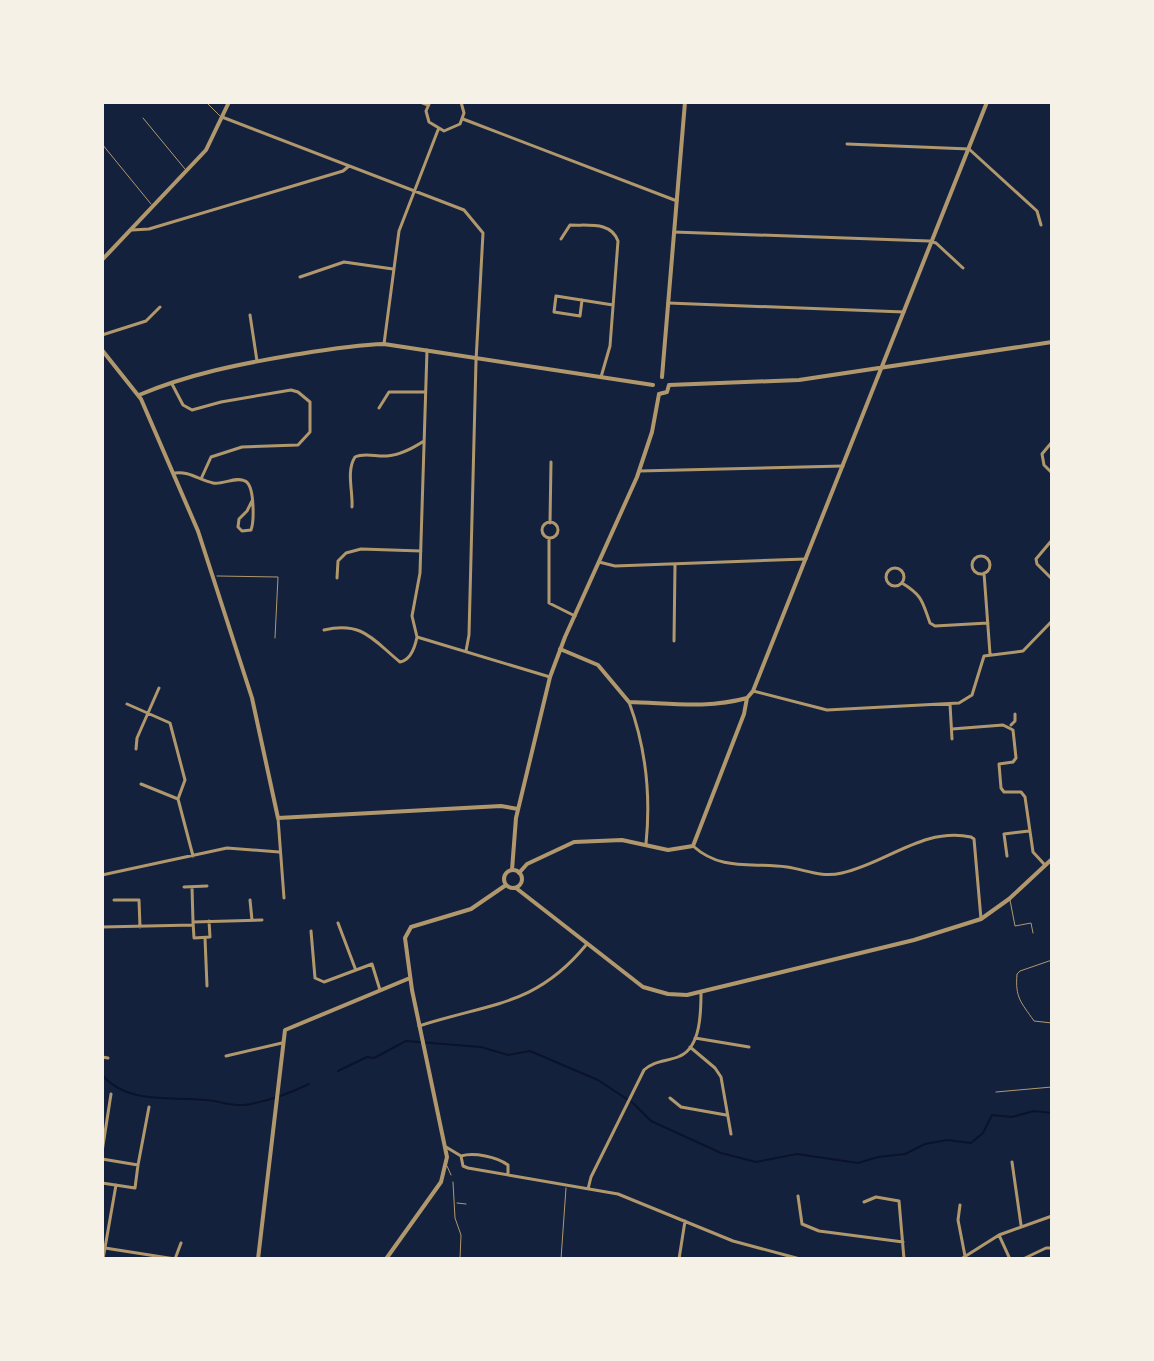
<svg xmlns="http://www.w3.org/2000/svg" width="1154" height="1361" viewBox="0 0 1154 1361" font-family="Jost,sans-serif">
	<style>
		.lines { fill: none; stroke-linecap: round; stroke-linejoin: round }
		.stream { stroke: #0b132b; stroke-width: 2 }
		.service { stroke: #b1986c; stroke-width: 1 }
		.minor { stroke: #b1986c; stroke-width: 3 }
		.tertiary { stroke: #b1986c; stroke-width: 4 }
	</style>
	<rect width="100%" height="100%" fill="#14213d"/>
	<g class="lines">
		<path class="stream" d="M338 1071 367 1057 374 1058 406 1041 481 1047 508 1055 530 1051 598 1080 633 1103 651 1121 721 1153 756 1162 797 1154 858 1163 878 1157 905 1154 925 1144 947 1140 971 1143 983 1133 992 1115 1012 1117 1034 1111 1052 1113
			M102 1075C128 1105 170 1096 207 1100 219 1101 231 1106 244 1105 267 1102 288 1094 309 1084"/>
		<path class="service" d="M206 102 220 116
			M143 118 185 169
			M102 144 151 204
			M217 576 278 577 275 638
			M1010 900 1015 926 1031 923 1033 933
			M1052 960 1020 971 1017 974C1015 998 1021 1002 1034 1021L1052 1023
			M996 1092 1052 1087
			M447 1166 451 1175
			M453 1182 455 1218 461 1235 460 1259
			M457 1203 466 1204
			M561 1259 566 1188"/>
		<path class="minor" d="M420 102 428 105
			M430 102 426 111 429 122 444 131 460 124 464 113 461 102
			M222 117 464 210 483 233 476 361 469 635 466 651
			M463 119 677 201
			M847 144 969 149 1037 211 1041 225
			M132 230 149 229 343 171 349 166
			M674 232 929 241 936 243 963 268
			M561 239 570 225C588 226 611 221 618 241L610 346 601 377
			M300 277 344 262 393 269
			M582 300 580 316 554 312 556 296 613 305
			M668 303 904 312
			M250 315 257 361
			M102 335 146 321 160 307
			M384 344 399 231 438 130
			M172 384 183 405 192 410 221 402 291 390 298 392 310 402V432L298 445 242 447 211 457 201 479
			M379 408 389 392H425
			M1052 442 1042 454 1044 465 1052 473
			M639 471 843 466
			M175 473C189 471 199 480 213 483 223 485 236 476 245 481 255 485 254 522 251 530L242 531 238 527 239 519 247 511 252 501
			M352 507C353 491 346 471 355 457 365 452 376 457 387 456 401 455 413 448 424 441
			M542 530a8 8 0 1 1 16 0a8 8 0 1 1-16 0Z
			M550 523 551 462
			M549 538V603L575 616
			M1052 540 1036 559 1037 564 1052 579
			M972 565a9 9 0 1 1 18 0a9 9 0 1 1-18 0Z
			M599 562 615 566 806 559
			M886 577a9 9 0 1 1 18 0a9 9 0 1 1-18 0Z
			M984 573 990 654
			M337 578 338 561 346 553 361 549 421 551
			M902 583C923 596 922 601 930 623L935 626 988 623
			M324 630C363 621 373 640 400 662 411 660 415 647 417 637
			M417 637 412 616 420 573 427 350
			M417 637 550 677
			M674 641 675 565
			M753 691 827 710 959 703 972 695 984 656 1023 651 1052 621
			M629 702C646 748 651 795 646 844
			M127 704 170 723 185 780 178 799 193 856
			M950 704 952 739
			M1011 725 1015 721V714
			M952 729 1003 725 1013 730 1016 758 1013 762 999 764 1001 788 1004 792H1021L1025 797 1033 852 1044 864
			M136 749 137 738 159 688
			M141 784 178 799
			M278 818 284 898
			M693 846C722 872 752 862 787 867 807 870 821 878 842 873 887 863 923 827 971 837L974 839 981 919
			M1007 856 1004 834 1029 831
			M102 875 227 848 279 852
			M184 887 207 886
			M192 887 193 922
			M114 900H139L140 927
			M250 900 252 920
			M209 921 210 937 194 938 193 922 262 920
			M338 923 355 968
			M102 927 193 925
			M311 931 315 978 324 982 372 964 380 990
			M205 938 207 986
			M419 1026C489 1003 535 1007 586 945
			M695 1038 749 1047
			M690 1047 715 1068 721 1077 731 1134
			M226 1056 282 1043
			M102 1057 108 1058
			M670 1098 681 1107 726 1115
			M446 1147 461 1156 463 1166 468 1168 618 1194 733 1241 800 1259
			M102 1152 111 1094
			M461 1156C474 1152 497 1157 508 1165V1175
			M102 1159 138 1165 135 1188 102 1183
			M1012 1162 1021 1225
			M138 1165 149 1107
			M588 1189 591 1177 644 1070C655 1060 667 1062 680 1056 701 1047 701 1011 701 992
			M798 1196 802 1224 819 1231 903 1242
			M864 1202 876 1197 899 1201 904 1259
			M960 1205 958 1220 965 1256
			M999 1235 1010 1259
			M105 1248 175 1259 181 1243
			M103 1259 116 1185
			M679 1259 685 1221
			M961 1259 999 1235 1052 1216
			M1023 1259 1046 1248H1052"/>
		<path class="tertiary" d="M102 260 206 150 229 102
			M102 350 141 399 198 531 252 698 278 818 501 806 518 809
			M662 377 685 102
			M669 385 799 380 1052 342
			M659 394 667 392 669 385
			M139 395C189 374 239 364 293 355 324 350 353 345 384 344L653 385
			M560 649 598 665 629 702C670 703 707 709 747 698
			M512 870 516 818 550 677 565 637 637 477 652 432 659 394
			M504 879a9 9 0 1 1 18 0a9 9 0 1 1-18 0Z
			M519 873 527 864 574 842 622 840 668 850 693 846 744 714 747 698 753 691 987 102
			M516 888 643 987 668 994 687 995 914 940 981 919 1009 899 1052 859
			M258 1259 285 1030 410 978
			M386 1259 441 1182 447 1157 412 990 405 938 411 927 471 909 506 885"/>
	</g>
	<rect width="1154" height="1361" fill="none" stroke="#f6f1e7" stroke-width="208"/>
</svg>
